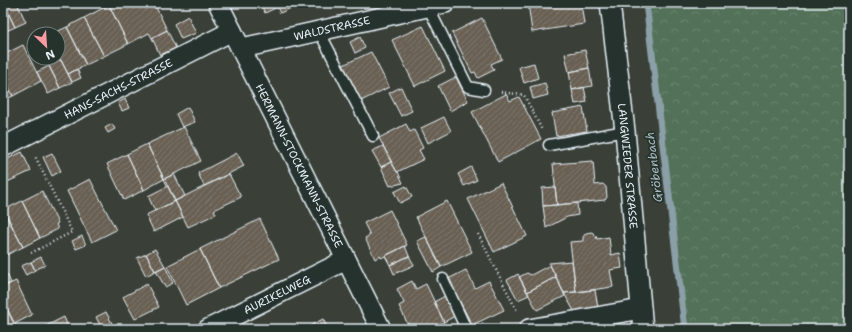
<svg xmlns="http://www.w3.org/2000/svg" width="852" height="332" viewBox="0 0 852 332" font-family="'Shantell Sans',sans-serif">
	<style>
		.forest { fill: url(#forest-crowns); stroke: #9db0a8 }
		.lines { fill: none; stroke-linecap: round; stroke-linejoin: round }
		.stream { stroke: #8a9fa7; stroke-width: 7 }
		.building { fill: url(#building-hatch); stroke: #e8f1f8 }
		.service-casing { stroke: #e8f1f8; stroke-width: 13 }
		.minor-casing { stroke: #e8f1f8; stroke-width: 22 }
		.path { stroke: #e8f1f8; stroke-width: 2.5; stroke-dasharray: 1 3; stroke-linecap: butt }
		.service { stroke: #26332d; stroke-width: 10 }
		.minor { stroke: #26332d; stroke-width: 19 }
		.labels { text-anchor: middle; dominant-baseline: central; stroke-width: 3.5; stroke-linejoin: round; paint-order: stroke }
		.street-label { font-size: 11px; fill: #e8f1f8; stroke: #26332d }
		.water-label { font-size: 12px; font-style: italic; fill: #a9bbc2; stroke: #26332d }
	</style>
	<defs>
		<pattern id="forest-crowns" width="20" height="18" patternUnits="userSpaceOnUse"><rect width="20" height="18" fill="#527058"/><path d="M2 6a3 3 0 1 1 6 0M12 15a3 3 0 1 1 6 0" fill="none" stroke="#6b8571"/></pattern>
		<pattern id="building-hatch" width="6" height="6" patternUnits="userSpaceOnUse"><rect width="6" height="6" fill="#696052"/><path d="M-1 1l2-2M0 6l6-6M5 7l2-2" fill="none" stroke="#7e776c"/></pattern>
	</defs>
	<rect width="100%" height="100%" fill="#3a4038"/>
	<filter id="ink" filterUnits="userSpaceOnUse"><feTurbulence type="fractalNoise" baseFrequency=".025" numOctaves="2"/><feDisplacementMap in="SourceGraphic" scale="8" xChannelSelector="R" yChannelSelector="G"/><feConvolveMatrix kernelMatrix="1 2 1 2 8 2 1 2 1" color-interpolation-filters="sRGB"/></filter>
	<g filter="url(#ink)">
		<path class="forest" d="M646 3H849V329H685Z"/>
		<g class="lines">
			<path class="stream" d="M646 3 685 329"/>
		</g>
		<path class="building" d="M12 3H17L26 22 15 27 5 6Z
			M113 3H154L167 30 152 38 149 33 128 44 109 5Z
			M260 3H286L265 13Z
			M286 3H289L291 8 280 13 277 7Z
			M528 3H581L584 24 532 32Z
			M109 5 128 44 104 56 84 18Z
			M5 6 15 27 4 32 3 29V7Z
			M188 16 196 33 181 39 174 24Z
			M84 18 104 56 86 65 67 27Z
			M482 18 502 59 491 64 494 70 478 78 475 72 472 73 452 33Z
			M423 26 445 71 415 86 392 40Z
			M67 27 86 65 68 74 58 55V34H52Z
			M167 30 176 48 160 55 152 38Z
			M360 37 365 48 355 53 350 42Z
			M23 45 41 81 13 96 3 77V55Z
			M585 50 589 68 569 72 565 54Z
			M371 52 389 87 361 101 343 65Z
			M61 60 72 82 60 88 49 66Z
			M534 63 538 78 524 83 519 67Z
			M49 66 60 88 48 94 37 72Z
			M589 68 592 86 572 90 569 72Z
			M77 69 81 78 72 82 68 74Z
			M3 77 13 96 3 101Z
			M456 77 468 101 450 111 438 86Z
			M545 83 548 95 533 99 530 87Z
			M401 87 412 111 401 116 389 93Z
			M584 87 587 102 575 104 572 90Z
			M506 94 510 101 519 97 541 139 498 162 472 112Z
			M125 99 129 108 122 111 118 103Z
			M188 107 195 122 182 127 176 114Z
			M583 107 587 131 556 136 552 113Z
			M444 117 451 131 428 143 421 128Z
			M112 124 115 129 108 133 105 128Z
			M406 124 410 132 414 130 423 148 419 150 424 159 397 172 379 138Z
			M184 127 201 161 164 179 147 144Z
			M147 144 164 179 144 190 127 154Z
			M383 146 391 162 381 167 372 151Z
			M22 152 31 171 3 184V161Z
			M52 153 61 171 52 176 43 157Z
			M237 153 244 166 204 186 198 173Z
			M127 154 144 190 124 200 107 164Z
			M593 161 595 185 603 184 606 187 607 197 605 200 557 205 553 164Z
			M391 162 397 172H398L403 183 390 186 381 167Z
			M471 167 477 180 464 186 458 174Z
			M174 174 185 196 175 201 164 179Z
			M229 174 241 197 214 210 216 214 188 227 175 201Z
			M90 179 116 230 92 242 67 191Z
			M501 183 527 236 494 252 468 199Z
			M168 186 175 201 155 211 148 196Z
			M406 186 412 197 400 203 394 192Z
			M555 187 557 205 543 206 542 188Z
			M42 191 58 223 56 224 58 229 40 238 22 201Z
			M22 201 40 238 23 247 4 210Z
			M175 201 183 217 154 232 146 215Z
			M447 201 472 252 441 267 416 217Z
			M577 203 578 215 567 217 546 228 543 206Z
			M3 210 23 247 4 256 3 254Z
			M390 210 407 245 381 258 380 256 375 259 365 238 370 235 364 223Z
			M260 219 279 259 219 288 200 249Z
			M592 232 596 236 597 239 609 237 611 255 620 253 622 268 610 270 613 287 576 292 570 242 583 241V237L586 233Z
			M82 236 86 245 76 249 72 241Z
			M426 237 441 267 433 272 417 241Z
			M405 246 409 256 390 265 385 256Z
			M155 249 165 266 155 271 146 254Z
			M200 249 219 288 186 305 167 266Z
			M146 254 155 271 146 276 137 258Z
			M409 256 414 265 394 274 390 265Z
			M41 257 45 265 35 270 31 262Z
			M572 261 576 292 564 293 549 263Z
			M31 262 35 270 26 275 21 266Z
			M550 265 556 277 527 292 519 277 527 273 531 275Z
			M165 266 173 283 165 287 156 271Z
			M466 270 475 288 489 281 504 310 472 325 448 279Z
			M7 274 11 283 3 286V276Z
			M518 274 529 295 518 300 507 280Z
			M556 277 565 296 537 310 527 292Z
			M16 281 32 315 14 324 3 301V287Z
			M412 281 416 289 426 284 444 322 430 329H410L399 306 404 303 397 289Z
			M147 284 159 307 135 319 123 297Z
			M595 290 598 308 574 311 564 293Z
			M445 296 455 316 444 322 434 302Z
			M3 301 16 326 10 329H3Z
			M106 312 115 329H102L96 317Z
			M64 317 69 329H40Z
			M323 319 328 329H304Z"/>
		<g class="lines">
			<defs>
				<path id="service" d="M428 7 468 87 484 90
					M319 31 373 136
					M549 145 625 131
					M443 279 466 329"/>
				<g id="minor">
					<path id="s1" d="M218 3 381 329"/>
					<path id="s2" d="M610 3 625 131 643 329"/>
					<path id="s3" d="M242 48 445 3"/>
					<path id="s4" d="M3 147 232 31"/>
					<path id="s5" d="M208 329 346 260"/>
					<path d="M529 329 641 309"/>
				</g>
			</defs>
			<use href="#service" class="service-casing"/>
			<use href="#minor" class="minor-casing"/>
			<path class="path" d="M501 92 524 95 542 130
				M478 234 517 311
				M31 253 72 232 35 156"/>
			<use href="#service" class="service"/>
			<use href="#minor" class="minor"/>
		</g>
	</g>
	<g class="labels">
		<g class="street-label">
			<text stroke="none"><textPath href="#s3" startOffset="92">WALDSTRASSE</textPath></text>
			<text stroke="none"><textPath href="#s4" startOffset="129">HANS-SACHS-STRASSE</textPath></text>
			<text stroke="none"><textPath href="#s1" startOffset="182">HERMANN-STOCKMANN-STRASSE</textPath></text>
			<text stroke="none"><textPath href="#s2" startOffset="164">LANGWIEDER STRASSE</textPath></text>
			<text stroke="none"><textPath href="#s5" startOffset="77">AURIKELWEG</textPath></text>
		</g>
		<g class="water-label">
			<text transform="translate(654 167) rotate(-97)">Gröbenbach</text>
		</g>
	</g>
	<rect width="852" height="332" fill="none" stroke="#26332d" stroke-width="16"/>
	<rect x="8" y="8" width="836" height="316" fill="none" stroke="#e8f1f8" stroke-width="1.5" filter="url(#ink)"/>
	<g transform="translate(46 46) rotate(155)"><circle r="19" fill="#26332d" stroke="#747f7e"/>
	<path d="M0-3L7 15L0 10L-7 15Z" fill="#ff9aa2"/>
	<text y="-6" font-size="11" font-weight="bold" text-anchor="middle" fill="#e8f1f8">N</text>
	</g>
</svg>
